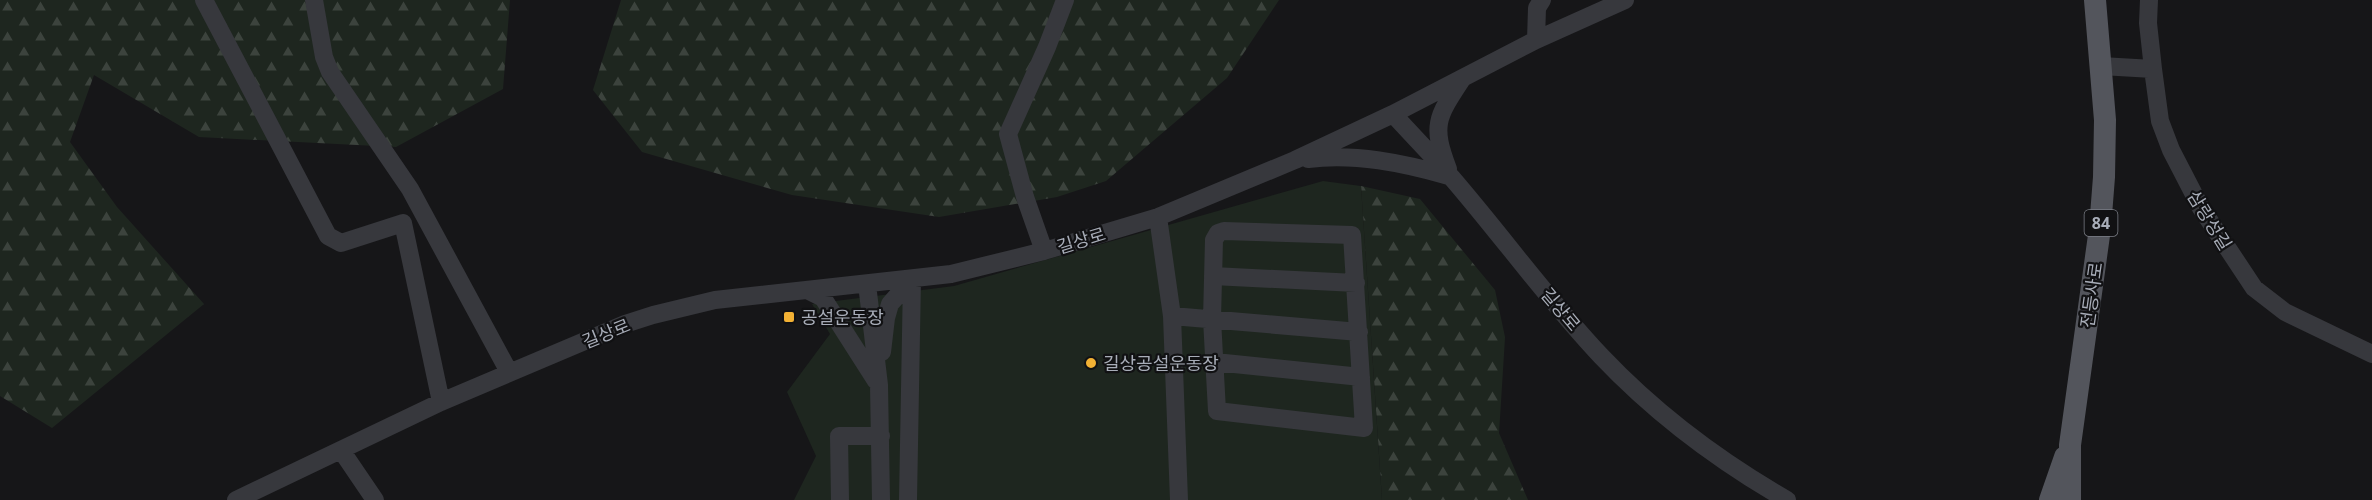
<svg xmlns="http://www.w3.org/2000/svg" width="2372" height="500" viewBox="0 0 2372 500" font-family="'Noto Sans','Noto Sans KR',sans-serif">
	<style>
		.forest { fill: url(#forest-firs) }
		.pitch { fill: #1e261f }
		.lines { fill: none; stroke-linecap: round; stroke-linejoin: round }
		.minor { stroke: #37383d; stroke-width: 18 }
		.major { stroke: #53555c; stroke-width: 22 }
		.poi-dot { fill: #f2b134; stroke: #111113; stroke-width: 2 }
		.labels { text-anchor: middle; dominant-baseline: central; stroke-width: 4.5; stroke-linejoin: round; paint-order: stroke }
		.shield { fill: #111113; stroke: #7b7e86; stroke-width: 1.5 }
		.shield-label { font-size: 16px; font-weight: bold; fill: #a8adb8 }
		.street-label { font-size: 18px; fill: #a8adb8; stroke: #111113 }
		.poi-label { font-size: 18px; fill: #a8adb8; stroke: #111113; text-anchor: start }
	</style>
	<defs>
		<pattern id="forest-firs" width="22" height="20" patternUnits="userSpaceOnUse" patternTransform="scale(1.5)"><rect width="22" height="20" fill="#1e261f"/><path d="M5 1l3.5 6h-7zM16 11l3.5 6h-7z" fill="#3c433d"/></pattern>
	</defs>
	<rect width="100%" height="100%" fill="#161618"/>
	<path class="forest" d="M0 0H510L503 89 396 147 199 137 94 75 70 142 117 207 204 304 52 428 0 396Z
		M621 0H1279L1227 78 1106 181 1057 197 939 217 792 195 642 152 593 90Z
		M1361 186 1420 199 1495 290 1505 337 1499 433 1528 500H1382Z"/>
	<path class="pitch" d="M1323 181 1361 186 1382 500H794L816 456 787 392 830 334 812 304 954 286Z"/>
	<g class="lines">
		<path class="minor" d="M204 0 328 236 341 243 403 223 441 402
			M314 0 324 57 330 72 410 189 509 372
			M2149 0 2148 23 2153 69
			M1536 40 1537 8 1542 0
			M2101 66 2153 69 2160 121 2171 150 2201 208 2254 288 2285 312 2372 354
			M1393 114 1536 40 1625 0
			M1308 159C1355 153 1403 163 1449 176
			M1448 169C1431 125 1437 117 1462 79
			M1158 217 1172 316 1179 500
			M1224 231 1352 235 1364 428 1217 411 1212 319 1214 240 1218 233Z
			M1044 251 1025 197 1008 134 1047 47 1065 0
			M1213 276 1356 283
			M867 284 879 385 881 500
			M807 290 823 298 876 381
			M1172 316 1359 332
			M882 352 886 318 890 304 912 279
			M1215 362 1361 377
			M341 450 375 500
			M236 500 441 402 625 324 653 315 715 300 951 274 1044 251 1158 217 1295 160 1393 114C1412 135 1433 156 1452 178 1502 236 1548 300 1601 356 1655 413 1719 461 1787 500
			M840 500 839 436H881
			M908 500 912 279"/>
		<path class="major" d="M2050 500 2065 457
			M2070 500V445L2100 228 2104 177 2105 120 2095 0"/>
	</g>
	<g class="poi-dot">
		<rect x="783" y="311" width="12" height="12" rx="3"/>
		<circle cx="1091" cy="363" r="6"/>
	</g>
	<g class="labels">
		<rect class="shield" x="2084.5" y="210" width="33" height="26" rx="4.5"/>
		<g class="shield-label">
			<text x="2101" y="223">84</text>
		</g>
		<g class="street-label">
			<text transform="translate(2210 220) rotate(58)">삼랑성길</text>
			<text transform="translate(1081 240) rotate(-17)">길상로</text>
			<text transform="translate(2091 295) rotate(-82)">전등사로</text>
			<text transform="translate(1561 309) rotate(50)">길상로</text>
			<text transform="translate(606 333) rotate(-22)">길상로</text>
		</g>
		<g class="poi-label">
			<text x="801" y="317">공설운동장</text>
			<text x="1103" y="363">길상공설운동장</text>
		</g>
	</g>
</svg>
